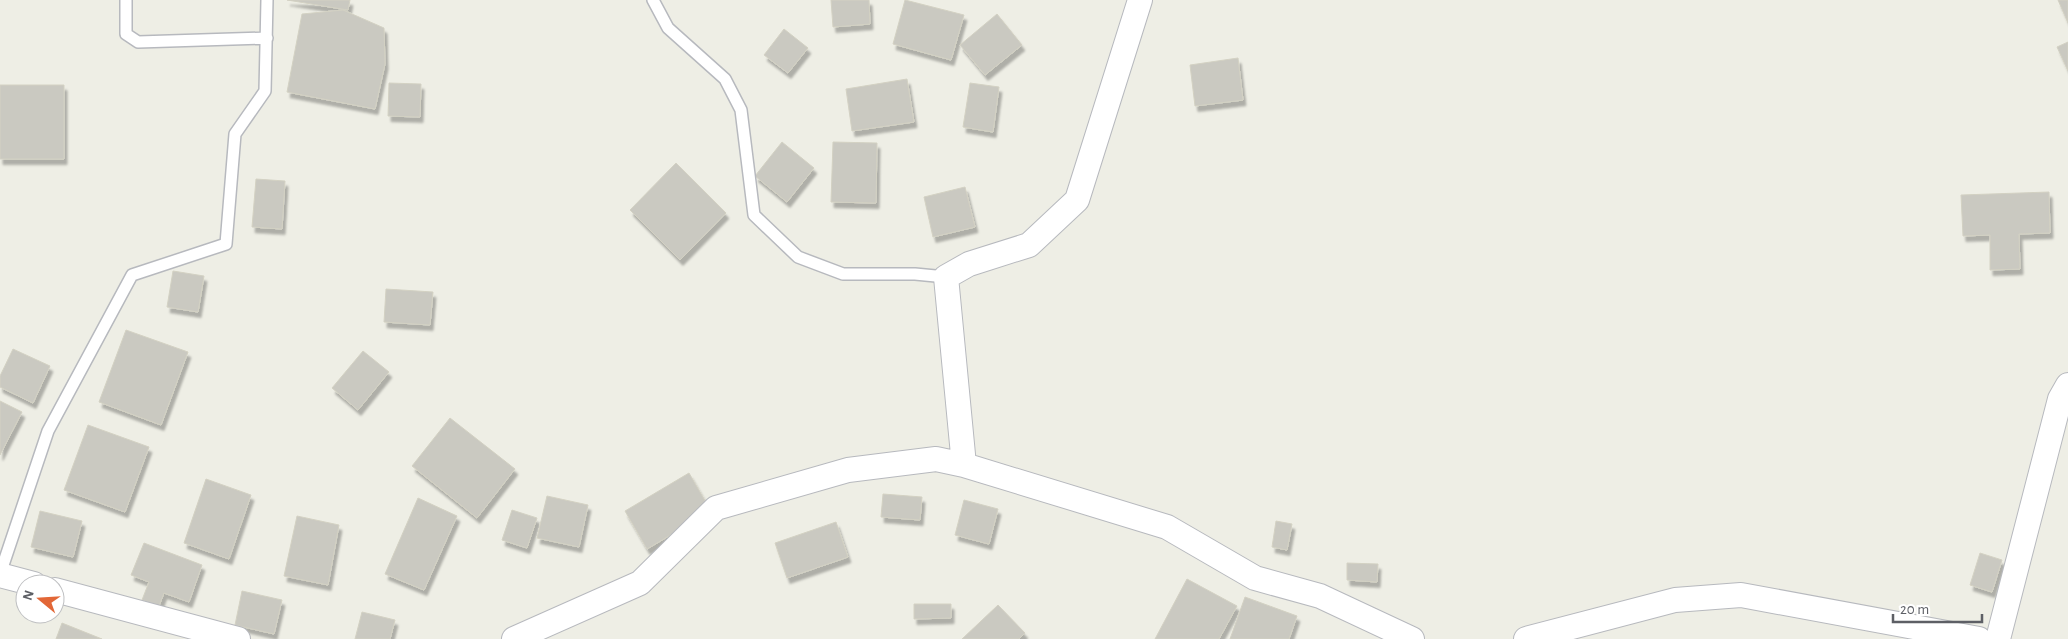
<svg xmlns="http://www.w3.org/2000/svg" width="2068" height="639" viewBox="0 0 2068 639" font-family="'Alegreya Sans',sans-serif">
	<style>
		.building { fill: #cac9c1; stroke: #d3d1c3; filter: url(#shadow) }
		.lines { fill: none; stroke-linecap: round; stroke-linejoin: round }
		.service-casing { stroke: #b7b9be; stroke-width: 14 }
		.minor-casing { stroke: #b7b9be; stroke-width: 26 }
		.service { stroke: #fff; stroke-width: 11 }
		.minor { stroke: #fff; stroke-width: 24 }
	</style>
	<defs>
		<filter id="shadow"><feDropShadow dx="3" dy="5.5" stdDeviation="1" flood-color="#0004"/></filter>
	</defs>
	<rect width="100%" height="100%" fill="#eeeee5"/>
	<path class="building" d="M287 0H350L348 10Z
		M831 0H869L870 24 833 27Z
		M905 0 964 15 951 60 893 44Z
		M2058 0H2068V23Z
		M343 10 384 28 385 64 375 109 287 92 302 14Z
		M997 14 1022 45 985 75 960 45Z
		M784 29 808 48 788 73 764 55Z
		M2068 42V71L2057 47Z
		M1238 58 1243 100 1195 106 1190 65Z
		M907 79 914 122 852 131 846 89Z
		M389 83 421 84 420 117 388 116Z
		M970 83 999 87 993 132 963 127Z
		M0 85H64V159H0Z
		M782 142 814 168 787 202 755 176Z
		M833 142 877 143 876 203 831 202Z
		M676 163 726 213 680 260 630 210Z
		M256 179 285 181 282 229 252 227Z
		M965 187 975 227 933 237 924 197Z
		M2049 192 2050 233 2019 234 2020 269 1990 270V235L1963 236 1961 195Z
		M173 271 204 276 198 312 167 307Z
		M386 289 433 292 430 325 384 322Z
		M126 330 188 352 161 425 99 402Z
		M13 349 50 366 33 403 0 387V376Z
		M363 351 389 372 358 410 332 388Z
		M0 401 22 412 0 455Z
		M450 418 515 469 477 518 412 466Z
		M88 425 149 447 125 512 64 490Z
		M689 473 711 511 647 549 625 511Z
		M206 479 251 495 229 559 184 543Z
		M883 494 922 497 920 520 881 517Z
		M547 496 588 505 579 547 537 538Z
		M418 498 457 516 424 590 385 574Z
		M964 500 998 509 989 544 955 535Z
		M512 510 537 518 527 548 502 540Z
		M40 511 82 521 73 557 31 547Z
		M297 516 339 525 328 585 284 576Z
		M1276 521 1292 524 1287 550 1272 547Z
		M836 522 848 557 787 578 775 543Z
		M144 543 202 565 189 602 164 593 159 606 142 600 149 582 131 575Z
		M1980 553 2002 560 1992 592 1970 585Z
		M1347 563 1378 564 1377 582 1347 580Z
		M1187 579 1237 606 1219 639H1155Z
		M242 591 282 600 274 634 235 625Z
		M1245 597 1297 616 1289 639H1230Z
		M914 604H951V618L914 619Z
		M998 605 1025 633 1019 639H962Z
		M362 612 395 620 390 639H355Z
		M62 623 102 639H56Z"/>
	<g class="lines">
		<defs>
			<path id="service" d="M126 0V34L138 42 267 38
				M653 0 668 28 725 79 741 110 754 215 798 257 843 274H915L946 277
				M0 574 48 431 132 275 226 244 235 134 265 91 267 0"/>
			<path id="minor" d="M964 465 946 277 969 264 1029 245 1077 200 1140 0
				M0 575 34 584
				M55 590 238 639
				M514 639 640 583 716 508 848 470 936 459 964 465 1167 527 1255 578 1320 596 1412 639
				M1526 639 1675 600 1741 595 1979 639
				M1998 639 2060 399 2068 385"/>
		</defs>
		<use href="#service" class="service-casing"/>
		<use href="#minor" class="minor-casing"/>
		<use href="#service" class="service"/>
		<use href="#minor" class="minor"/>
	</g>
	<g transform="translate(40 599) rotate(288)"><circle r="24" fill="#ffffff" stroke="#bebfc1"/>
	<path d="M0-4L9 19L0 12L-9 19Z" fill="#e26737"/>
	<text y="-8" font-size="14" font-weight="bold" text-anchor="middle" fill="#5d5f65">N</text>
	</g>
	<path d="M1893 614v8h89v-8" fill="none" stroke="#5d5f65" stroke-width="2.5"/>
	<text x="1900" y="614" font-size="15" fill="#5d5f65" stroke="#ffffff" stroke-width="4" paint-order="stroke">20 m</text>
</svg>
